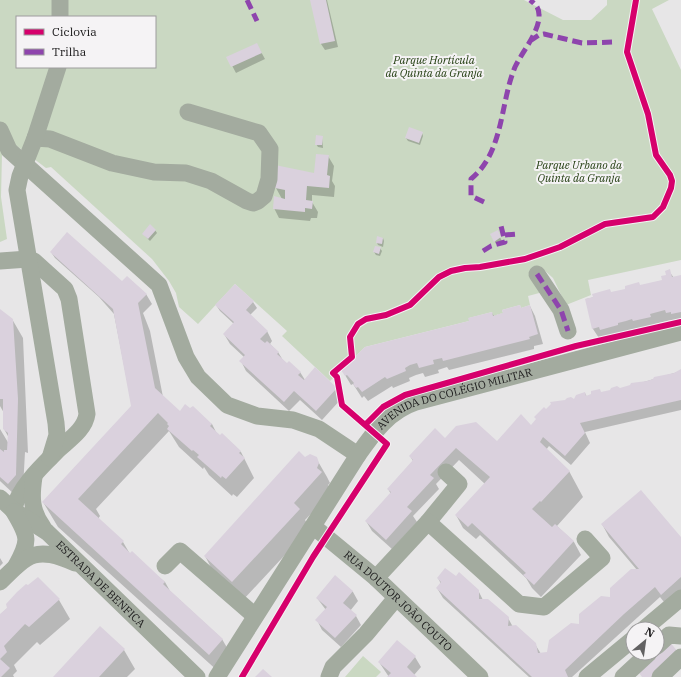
<svg xmlns="http://www.w3.org/2000/svg" width="681" height="677" viewBox="0 0 681 677" font-family="'IBM Plex Serif',serif">
	<style>
		.green { fill: #cad8c2; fill-rule: evenodd }
		.shadow { fill: #0003 }
		.building { fill: #dad1dd }
		.lines { fill: none; stroke-linecap: round; stroke-linejoin: round }
		.minor { stroke: #a3ab9f; stroke-width: 17 }
		.quiet { stroke: #8e44ad; stroke-width: 5; stroke-dasharray: 10 5; stroke-linecap: butt }
		.cycleway-casing { stroke: #f5f3f5; stroke-width: 8 }
		.cycleway { stroke: #d6006c; stroke-width: 6 }
		.labels { text-anchor: middle; dominant-baseline: central; stroke-width: 4; stroke-linejoin: round; paint-order: stroke }
		.park-label { font-size: 11px; font-style: italic; fill: #233e11; stroke: #f5f3f5 }
		.street-label { font-size: 11px; fill: #1a191a; stroke: #f5f3f5 }
	</style>
	<rect width="100%" height="100%" fill="#e7e6e7"/>
	<path class="green" d="M0 0H524L563 20H591L607 5V0H669L652 9 681 70V260L588 280 591 295 566 305 553 278 543 269V292L528 296 530 305 521 308 520 305 502 310 503 313 493 316 492 312 469 318V321L365 347 330 381 282 336 287 331 235 284 198 324 179 307 176 293 169 281 152 259 51 167 46 168 17 146 2 154 1 197 7 239 0 242ZM17 17H155V67H17Z
		M363 656 381 672 376 677H345Z"/>
	<path class="shadow" d="M311 0H327L338 47 325 50 321 44Z
		M260 50 265 59 236 73 228 58Z
		M422 133 423 136 420 145 408 141 406 138Z
		M322 137 323 148 318 147 316 144Z
		M328 156 334 166 332 181 335 186 334 197 312 195V202L318 212 317 218H311L310 221 279 218 274 208 282 199 276 188 315 174Z
		M155 230 157 233 150 241 143 234Z
		M497 232 502 241 496 244 491 235Z
		M383 238 384 241 383 247 378 245 377 243Z
		M380 248 382 251 380 256 376 255 374 252Z
		M51 252 146 294 152 304 143 313 150 331 163 397 180 412 212 424 217 434 220 436 222 434 241 452 254 478 237 497 233 494 232 496 209 475 204 467 203 469 179 447 169 431 96 509 100 516 98 519 123 542 130 554 165 582 170 591 222 639 233 658 220 673 58 527 43 502 132 406 114 314 99 297 55 258Z
		M669 271 674 278 681 276V323H673L671 320 655 324 656 327 639 331 638 328 631 330 623 332V335L607 339 605 337 599 338 593 329 586 299 663 281Z
		M253 302 257 308 250 315 267 331 272 341 270 344 278 352 284 362 300 372 305 380 315 369 337 389 342 398 322 420 300 400 289 411 246 371 241 361 244 357 230 344 224 334 234 324 220 311 216 305Z
		M530 306 535 316 543 344 534 346V349L449 370 447 367 438 370 439 373 425 377 423 373 416 375 409 378 410 381 393 388 392 386 368 401 364 396 362 398 353 384 351 385 342 370 492 313 494 316Z
		M0 312 12 319 23 338 28 453 25 452 23 489 16 496 0 481V429L9 444V438L4 429V413L0 406Z
		M681 371V410L585 432 590 443 571 465 549 446 546 450 569 471 583 497 557 526 574 542 581 555 541 597 532 588 526 578 480 535 476 539 463 528 456 515 485 484 459 460 436 484 439 489 413 516 417 522 392 549 372 531 366 521 391 494 388 489 413 461 410 456 448 442 501 447 531 426 546 410 575 401 585 393 587 397 620 389Z
		M304 458H316L327 477 330 483 328 485 332 492 305 520 310 528 243 600 215 575 205 556Z
		M602 524 681 539V596L668 607 660 597 572 677H529L443 598 437 588 441 584 438 578 478 590 483 600 508 618 513 627 535 644 541 654 548 653 611 598 637 570 609 537Z
		M0 558 3 563 0 566Z
		M335 576 353 592 358 601 350 611 356 616 361 625 341 647 322 630 317 620 326 610 317 598Z
		M38 579 59 600 70 619 40 645 37 642 14 665 17 671 13 675 14 677H0V615Z
		M100 628 124 650 135 669 127 677H55Z
		M397 642 415 657 421 667 414 675 416 677H389L379 662Z"/>
	<path class="building" d="M310 0H326L335 41 320 44Z
		M257 43 262 53 231 67 226 57Z
		M409 127 423 132 419 143 405 138Z
		M316 135 323 136 322 145H315Z
		M316 154 329 155 327 175 330 176 329 188 307 186 306 200 313 201 312 209 305 208V212L273 209 274 196 285 199V190L275 188V165L314 173Z
		M150 224 156 230 148 239 142 234Z
		M498 230 501 237 494 242 490 234Z
		M67 232 122 281 127 276 147 294 138 303 155 388 180 411 185 404 190 408 193 406 212 424 210 426 220 435 222 433 241 451 239 453 245 458 226 479 222 476 221 478 197 457 199 455 193 450 192 451 167 429 169 426 167 424 168 423 158 413 78 499 124 541 121 544 130 553 132 551 165 582 163 584 223 639 209 655 42 502 131 406 113 309 50 252Z
		M377 236 383 238 382 244 376 243Z
		M375 246 381 247 379 254 373 252Z
		M670 269 672 277 681 275V312L671 314V312L666 313 665 310 650 314 651 317 633 321 632 319 626 321 618 323V325L600 330 599 327 592 329 585 299 593 297 592 294 610 289 611 292 625 289V286L639 282 640 285 662 280 661 276 666 275 665 271Z
		M235 284 254 301 246 310 268 331 260 339 265 343 267 341 279 352 277 354 287 363 289 361 301 372 298 375 304 380 315 367 337 388 316 411 294 391 284 402 239 361 245 355 223 334 234 322 215 305Z
		M520 305 521 308 530 305 538 334 529 337 530 339 443 361 442 358 433 360 434 364 419 368 417 363 410 365 405 368 406 371 387 379 385 377 362 392 358 387 356 388 353 384 354 383 347 375 345 376 341 370 365 347 469 321 468 318 492 312 493 316 503 313 502 310Z
		M0 309 13 319 18 399 16 475 8 484 0 477V449L4 452V450H7L8 433 3 429V399H0Z
		M681 369V400L580 423 585 433 565 456 543 437 540 442 570 471 541 502 540 501 532 509 552 527 555 524 574 541 534 585 523 575 526 573 472 523 468 527 455 515 490 477 456 448 430 475 434 478 407 507 412 511 386 540 365 521 391 492 387 489 413 460 409 456 435 428 445 438 456 426 476 422 497 441 521 414 531 425 536 419 534 417 544 407 546 409 551 404 550 402 565 400 567 398 571 397 574 399 576 395 585 392 586 396 591 394V391L600 389 601 392 610 390 611 388 617 386 620 388 630 385 631 383 647 381 653 379 654 377 674 373Z
		M299 451 305 457 310 454 317 457 319 463 317 468 322 472 294 503 300 509 232 582 204 556Z
		M641 490 681 537V577L661 595 655 587 624 614 565 670 568 677H532L436 588 441 582 437 578 445 568 456 576 459 572 479 590V599H488L509 617 508 626 516 625 536 643 538 653 547 652 549 640 571 623 579 624V614L601 596 610 597V588L631 569H639L601 524Z
		M335 575 353 591 343 603 357 615 335 638 315 620 327 607 316 598Z
		M38 577 60 599 29 627 25 624 4 646 7 652 0 659V614L7 608 6 604 17 592 26 584 28 585Z
		M100 626 125 649 99 677H53Z
		M397 640 416 656 407 667 417 677H387L391 673 378 662Z
		M668 640 679 653 653 677H642L636 669Z
		M0 659 10 668 1 677H0Z
		M263 669 272 677H255Z"/>
	<g class="lines">
		<g class="minor">
			<path d="M60 0V17"/>
			<path d="M0 130 9 150 159 285 186 357 198 377 227 405 257 416 293 420 319 429 358 455"/>
			<path d="M35 138 50 139 112 163 154 172 186 173 211 181 247 201 253 203 258 201 264 196 269 179 270 149 259 133 188 112"/>
			<path d="M0 261 28 259 34 261 65 289 69 299 87 414C85 429 70 439 59 449 42 466 20 486 13 510"/>
			<path d="M537 274 561 310 568 331"/>
			<path d="M50 458 57 435 56 423 17 190 20 176 35 138 58 67"/>
			<path d="M34 477C31 497 31 511 43 527"/>
			<path id="s1" d="M0 498 13 510 47 532 197 677"/>
			<path d="M14 512C29 537 30 541 16 566"/>
			<path d="M428 522 459 484 446 472"/>
			<path id="s2" d="M314 527 376 578 480 677"/>
			<path d="M165 566 180 551 255 616"/>
			<path d="M376 578 428 522 519 604 544 607 602 558 585 539"/>
			<path d="M0 582C29 553 36 546 75 563"/>
			<path d="M644 629 681 598"/>
			<path d="M657 646 669 635 681 636"/>
			<path id="s3" d="M217 677 358 455C374 432 389 411 416 402L681 332"/>
			<path d="M329 677 333 667 366 634 396 598"/>
			<path d="M587 677 633 639"/>
			<path d="M623 677 649 653"/>
			<path d="M660 677 681 657"/>
		</g>
		<path class="quiet" d="M247 0 257 21
			M530 41 539 35 544 34 582 43 615 42
			M484 202 471 196V179C504 152 500 103 515 67 522 52 540 31 539 15 539 7 535 4 530 0
			M505 235 517 234
			M483 251 491 246 505 242 500 222
			M537 274 561 310 568 331"/>
		<defs>
			<path id="cycleway" d="M365 425 383 407 405 395 576 346 681 322
				M242 677 313 557 387 444 342 405 337 377 333 373 352 357 350 337 358 324 366 319 386 315 410 305 439 277 451 271 465 268 480 267 525 259 560 247 605 224 653 217 663 207 671 188 672 181 670 175 656 155 648 114 627 52 636 0"/>
		</defs>
		<use href="#cycleway" class="cycleway-casing"/>
		<use href="#cycleway" class="cycleway"/>
	</g>
	<g class="labels">
		<g class="park-label">
			<text x="434" y="60">Parque Hortícula<tspan x="434" dy="13">da Quinta da Granja</tspan></text>
			<text x="579" y="165">Parque Urbano da<tspan x="579" dy="13">Quinta da Granja</tspan></text>
		</g>
		<g class="street-label">
			<text stroke="none"><textPath href="#s3" startOffset="380">AVENIDA DO COLÉGIO MILITAR</textPath></text>
			<text stroke="none"><textPath href="#s1" startOffset="133">ESTRADA DE BENFICA</textPath></text>
			<text stroke="none"><textPath href="#s2" startOffset="112">RUA DOUTOR JOÃO COUTO</textPath></text>
		</g>
	</g>
	<rect x="16" y="16" width="140" height="52" fill="#f5f3f5" stroke="#9d9c9d"/>
	<rect x="24" y="29" width="20" height="6" fill="#d6006c" stroke="#9d9c9d"/>
	<text x="52" y="36" font-size="12" fill="#1a191a">Ciclovia</text>
	<rect x="24" y="49" width="20" height="6" fill="#8e44ad" stroke="#9d9c9d"/>
	<text x="52" y="56" font-size="12" fill="#1a191a">Trilha</text>
	<g transform="translate(645 641) rotate(29)"><circle r="19" fill="#f5f3f5" stroke="#9d9c9d"/>
	<path d="M0-3L7 15L0 10L-7 15Z" fill="#626162"/>
	<text y="-6" font-size="11" font-weight="bold" text-anchor="middle" fill="#1a191a">N</text>
	</g>
</svg>
